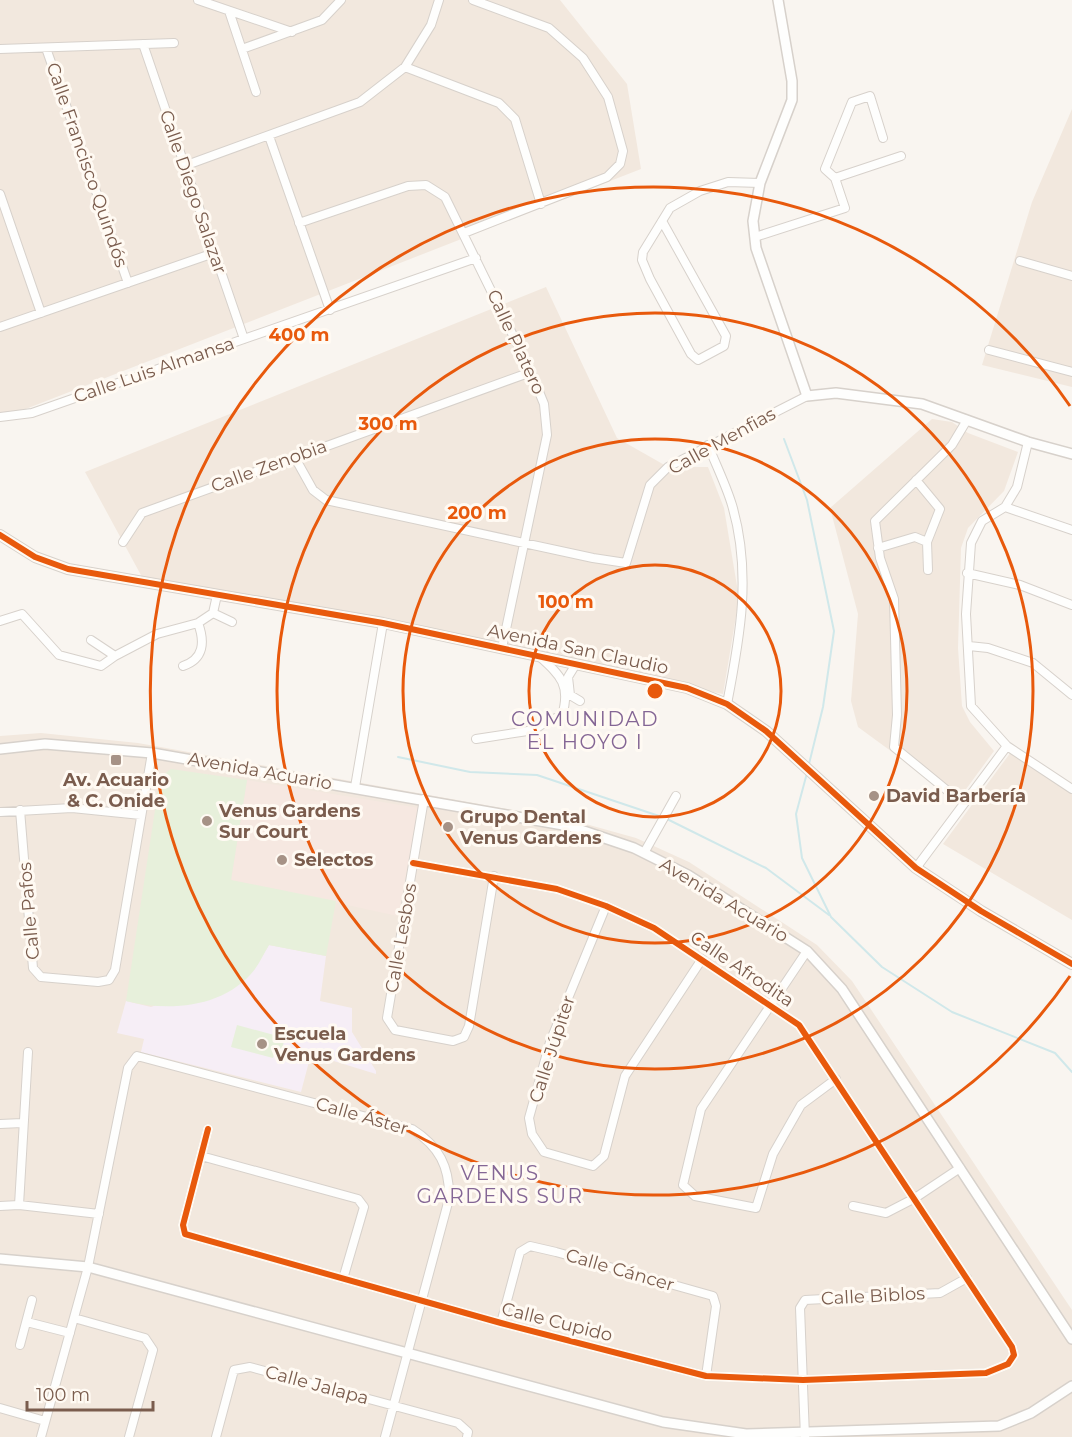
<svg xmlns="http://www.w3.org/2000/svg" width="1072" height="1437" viewBox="0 0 1072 1437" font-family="Montserrat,sans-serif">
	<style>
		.residential { fill: #f2e8de }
		.commercial { fill: #f6e8e1 }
		.education { fill: #f6eef6 }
		.green { fill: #e7f0db }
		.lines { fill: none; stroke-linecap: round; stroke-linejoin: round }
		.stream { stroke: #d0e8ea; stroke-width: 2 }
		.minor-casing { stroke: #d7d1cb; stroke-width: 10 }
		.tertiary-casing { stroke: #d7d1cb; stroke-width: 12 }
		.minor { stroke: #fefefd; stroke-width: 8 }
		.tertiary { stroke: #fefefd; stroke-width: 9 }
		.cycleway-casing { stroke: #fffaf3; stroke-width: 10 }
		.cycleway { stroke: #e8590c; stroke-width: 6 }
		.ring { fill: none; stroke: #e8590c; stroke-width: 3 }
		.poi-dot { fill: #a69286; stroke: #fffaf3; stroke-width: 2 }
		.labels { text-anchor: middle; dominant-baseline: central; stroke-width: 6; stroke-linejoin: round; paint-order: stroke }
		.street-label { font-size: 18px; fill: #7a5c4d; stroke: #fffaf3 }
		.poi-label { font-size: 18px; font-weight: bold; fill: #7a5c4d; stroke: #fffaf3; text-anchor: start }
		.neighbourhood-label { font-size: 20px; letter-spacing: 1.5px; fill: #846695; stroke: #fffaf3 }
		.centre { fill: #e8590c; stroke: #fffaf3; stroke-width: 3 }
		.ring-label { font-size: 18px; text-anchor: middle; font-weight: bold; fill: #e8590c; stroke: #fffaf3; stroke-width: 6; stroke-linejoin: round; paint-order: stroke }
	</style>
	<rect width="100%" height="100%" fill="#f9f5f0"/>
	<path class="residential" d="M0 0H560L627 84 641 169 0 419Z
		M1072 109V387L982 365 1032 202Z
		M546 287 617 438 668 467H708L724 508 739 598 723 694 142 577 85 472Z
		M932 419 952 422 968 433 1018 452 1004 491 968 528 961 548 958 648 962 706 970 722 994 751 961 796 955 798 858 727 851 701 858 614 830 508Z
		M41 733 138 743 575 821 636 838 689 862 817 945 852 981 1072 1310V1437H0V736Z
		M1011 752 1072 789V920L943 844Z"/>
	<path class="commercial" d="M247 780 419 808 398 916 231 880Z"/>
	<path class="education" d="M269 945 326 956 320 1001 352 1008V1032L376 1071V1074L311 1054 301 1092 141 1052 144 1039 117 1033 126 1001 151 1007 254 970Z"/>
	<path class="green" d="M171 769 247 780 231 880 336 901 326 956 269 945C264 953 260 962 255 969 225 1008 169 1012 126 1001L160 777Z
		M237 1025 285 1038 279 1060 277 1059 279 1052 275 1051 273 1058 231 1047Z"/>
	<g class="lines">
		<path class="stream" d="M784 439 807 500 834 631 823 707 809 764
			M398 757 470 772 537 775 662 817
			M807 773 796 814 802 858 831 917 882 967 952 1012 1055 1053 1072 1072
			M667 819 766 868 829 915"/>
		<defs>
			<path id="minor" d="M198 0 292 32
				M229 11 256 92
				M143 44 244 339
				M46 48 128 283
				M0 49 174 43
				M242 49 322 20 341 0
				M405 67 499 103 515 119 541 204
				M269 136 330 310
				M184 166 360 102 405 67 431 25 439 0
				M835 178 901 156
				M0 194 41 313
				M662 221 726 336 724 346 698 360 691 354 650 279 642 260 643 252 670 208 700 191 728 182 760 183
				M299 223 408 186 426 185 445 197 531 372 544 404 547 435 502 648
				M464 233 607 177 620 164 623 151 608 97 583 58 549 28 473 0
				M755 237 845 208 835 178 825 169 852 102 870 96 883 138
				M1020 261 1072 276
				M0 327 214 253
				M989 350 1072 372
				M0 417 32 413 476 258
				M1028 442 1017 487 1005 507 982 521 971 543 966 614 971 706 1007 746 1072 789
				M708 445C716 465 726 485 732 505 752 573 740 637 727 704
				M294 456 313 490 326 500 593 558 626 563 650 485 668 467 807 396
				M916 480 940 509 927 542 928 570
				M1005 507 1072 530
				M123 542 142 513 531 372
				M878 548 915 537 927 542
				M967 573 1020 585 1072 605
				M213 613 232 622
				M0 621 22 614 59 655 101 666 115 656
				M91 640 115 656 157 634 198 623 213 613 217 595
				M969 646 988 648 1033 663 1072 695
				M576 664 568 677 570 695 580 701
				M183 666C204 659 205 642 198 623
				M476 739 534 730 547 721 562 716C571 685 561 676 539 656
				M355 787 383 623
				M949 792 894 747 897 715 894 599 880 558 875 521 952 445 967 420
				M424 799 387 1018 395 1030 453 1041 464 1037 469 1026 494 876
				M20 810 33 968 41 977 98 982 109 980 115 970 152 753
				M0 812 72 808 141 815
				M644 853 676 796
				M916 868 1007 746
				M606 906 550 1042 529 1118 532 1134 544 1152 593 1166 604 1156 625 1076 702 959
				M807 951 701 1109 683 1185 695 1196 756 1208 773 1154 801 1105 836 1079
				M0 1124 22 1123
				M208 1129 183 1225 185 1234 501 1323 706 1376 803 1380 986 1373 1008 1364 1014 1355 1012 1347 799 1025 654 928 606 906 557 889 413 863
				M201 1156 358 1199 364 1207 343 1279
				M19 1205 28 1052
				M0 1206 19 1205 99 1214
				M853 1206 886 1213 915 1198 960 1168
				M74 1318 145 1338 153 1350 129 1437
				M27 1322 70 1333
				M501 1323 520 1252 530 1246 556 1252 713 1296 716 1306 706 1376
				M20 1345 32 1300
				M0 1408 45 1421
				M41 1437 88 1267 128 1068 137 1056 412 1129C439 1146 450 1167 449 1199L385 1437
				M216 1437 234 1370 250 1367 458 1423 468 1432 467 1437
				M805 1437 800 1308 805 1300 940 1293 967 1278"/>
			<path id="tertiary" d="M778 0 792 81V100L760 183 753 221 756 248 807 396 836 393 922 404 1028 442 1072 454
				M0 535 35 557 68 569 383 623 687 688 727 704 766 731 916 868 981 911 1072 964
				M0 749 45 744 152 753 569 826 634 848 688 875 807 951 842 989 1072 1339
				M0 1259 88 1267 663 1422 746 1434 999 1426 1031 1413 1072 1386"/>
		</defs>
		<use href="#minor" class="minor-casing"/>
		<use href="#tertiary" class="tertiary-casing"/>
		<use href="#minor" class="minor"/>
		<use href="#tertiary" class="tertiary"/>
		<defs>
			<path id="cycleway" d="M0 535 35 557 68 569 383 623 687 688 727 704 766 731 916 868 981 911 1072 964
				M208 1129 183 1225 185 1234 501 1323 706 1376 803 1380 986 1373 1008 1364 1014 1355 1012 1347 799 1025 654 928 606 906 557 889 413 863"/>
		</defs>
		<use href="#cycleway" class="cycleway-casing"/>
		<use href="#cycleway" class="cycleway"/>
	</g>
	<g class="ring">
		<circle cx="655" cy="691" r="126"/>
		<circle cx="655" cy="691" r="252"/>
		<circle cx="655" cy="691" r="378"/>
		<path d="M1070 976A504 504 0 1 1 1070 406"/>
	</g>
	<g class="poi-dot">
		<rect x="110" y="754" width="12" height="12" rx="3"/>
		<circle cx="874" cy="796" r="6"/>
		<circle cx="207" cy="821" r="6"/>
		<circle cx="448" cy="827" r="6"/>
		<circle cx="282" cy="860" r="6"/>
		<circle cx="262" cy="1044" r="6"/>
	</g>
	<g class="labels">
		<g class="street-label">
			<text transform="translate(87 165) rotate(71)">Calle Francisco Quindós</text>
			<text transform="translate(193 192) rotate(71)">Calle Diego Salazar</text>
			<text transform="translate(516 342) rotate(65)">Calle Platero</text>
			<text transform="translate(154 370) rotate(-19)">Calle Luis Almansa</text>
			<text transform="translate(722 441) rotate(-29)">Calle Menfias</text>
			<text transform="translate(269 466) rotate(-20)">Calle Zenobia</text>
			<text transform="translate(578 649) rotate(12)">Avenida San Claudio</text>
			<text transform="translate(260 771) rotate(10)">Avenida Acuario</text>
			<text transform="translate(724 900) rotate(31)">Avenida Acuario</text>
			<text transform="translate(29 911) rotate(-95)">Calle Pafos</text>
			<text transform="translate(401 938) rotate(-80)">Calle Lesbos</text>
			<text transform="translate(742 969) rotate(34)">Calle Afrodita</text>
			<text transform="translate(552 1049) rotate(-72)">Calle Júpiter</text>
			<text transform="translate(362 1116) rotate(16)">Calle Áster</text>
			<text transform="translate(620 1270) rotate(16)">Calle Cáncer</text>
			<text transform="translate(873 1296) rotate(-3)">Calle Biblos</text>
			<text transform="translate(557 1322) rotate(14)">Calle Cupido</text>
			<text transform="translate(317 1385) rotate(15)">Calle Jalapa</text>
		</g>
		<g class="poi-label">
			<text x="116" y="780" text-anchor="middle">Av. Acuario<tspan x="116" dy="21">&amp; C. Onide</tspan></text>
			<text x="886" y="796">David Barbería</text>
			<text x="219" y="811">Venus Gardens<tspan x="219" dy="21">Sur Court</tspan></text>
			<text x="460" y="817">Grupo Dental<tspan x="460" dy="21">Venus Gardens</tspan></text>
			<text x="294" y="860">Selectos</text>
			<text x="274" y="1034">Escuela<tspan x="274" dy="21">Venus Gardens</tspan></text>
		</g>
		<g class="neighbourhood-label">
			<text x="585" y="719">COMUNIDAD<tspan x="585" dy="23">EL HOYO I</tspan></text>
			<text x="500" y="1173">VENUS<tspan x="500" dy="23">GARDENS SUR</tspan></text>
		</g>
	</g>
	<circle cx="655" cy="691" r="9" class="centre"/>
	<g class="ring-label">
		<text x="299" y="341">400 m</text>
		<text x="388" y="430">300 m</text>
		<text x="477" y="519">200 m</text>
		<text x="566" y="608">100 m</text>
	</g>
	<path d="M27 1401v9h126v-9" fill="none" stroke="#7a5c4d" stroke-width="3"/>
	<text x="36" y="1401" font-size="18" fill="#7a5c4d" stroke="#fffaf3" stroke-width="4.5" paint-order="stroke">100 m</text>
</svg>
